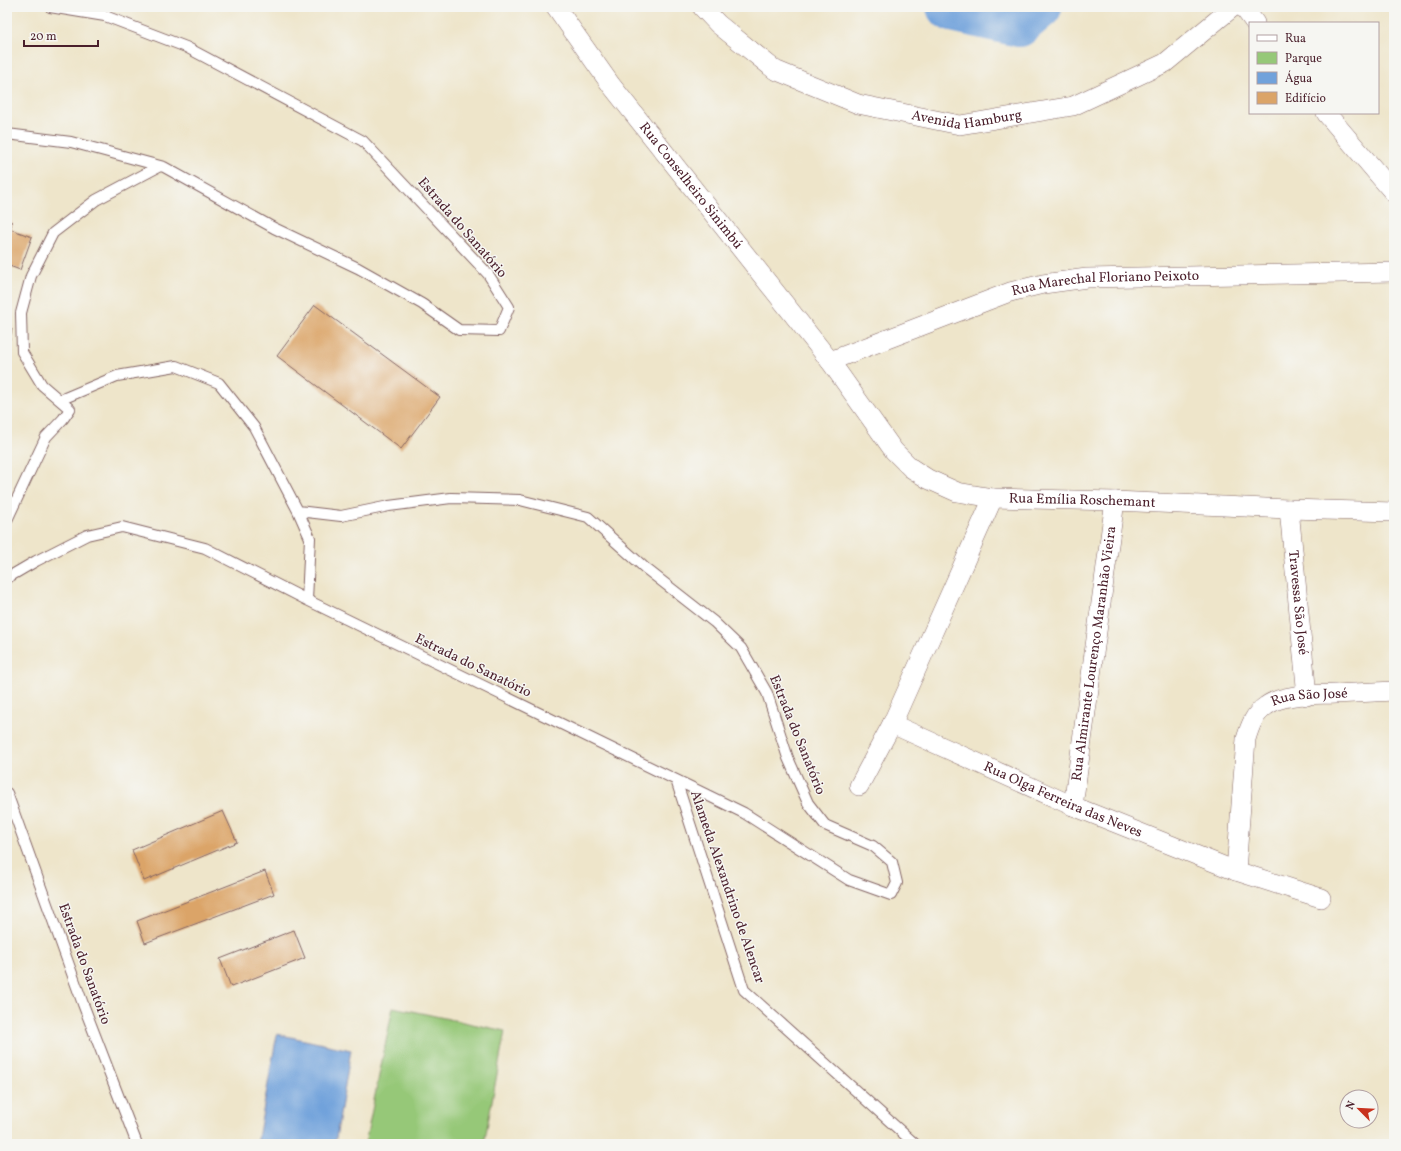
<svg xmlns="http://www.w3.org/2000/svg" width="1401" height="1151" viewBox="0 0 1401 1151" font-family="Vollkorn,serif">
	<style>
		.green { fill: #96c878; stroke: #707452 }
		.water { fill: #71a2db; stroke: #5e6083 }
		.lines { fill: none; stroke-linecap: round; stroke-linejoin: round }
		.river { stroke: #71a2db; stroke-width: 44 }
		.building { fill: #dba468 }
		.service-casing { stroke: #836463; stroke-width: 12 }
		.minor-casing { stroke: #836463; stroke-width: 20 }
		.service { stroke: #fff; stroke-width: 10 }
		.minor { stroke: #fff; stroke-width: 19 }
		.labels { text-anchor: middle; dominant-baseline: central; stroke-width: 3; stroke-linejoin: round; paint-order: stroke }
		.street-label { font-size: 14px; fill: #4a1f2b; stroke: #f6f6f2 }
	</style>
	<rect width="100%" height="100%" fill="#f6f6f2"/>
	<filter id="ink" filterUnits="userSpaceOnUse"><feTurbulence type="fractalNoise" baseFrequency=".025" numOctaves="2"/><feDisplacementMap in="SourceGraphic" scale="8" xChannelSelector="R" yChannelSelector="G"/><feConvolveMatrix kernelMatrix="1 2 1 2 8 2 1 2 1" color-interpolation-filters="sRGB"/></filter>
	<filter id="wash" filterUnits="userSpaceOnUse"><feTurbulence type="fractalNoise" baseFrequency=".012" numOctaves="4" result="noise"/><feDisplacementMap in="SourceGraphic" scale="16" xChannelSelector="R" yChannelSelector="G"/><feGaussianBlur stdDeviation="0.9" result="paint"/><feColorMatrix in="noise" values="0 0 0 0 0 0 0 0 0 0 0 0 0 0 0 0 0 1.4 0 .05"/><feComposite in="paint" operator="in"/></filter>
	<g filter="url(#wash)">
		<rect width="100%" height="100%" fill="#eee5ca"/>
		<path class="green" d="M393 1007 505 1031 484 1144H365Z"/>
		<path class="water" d="M277 1034 351 1050 335 1144H257Z"/>
		<g class="lines">
			<path class="river" d="M948 7 952 10 1019 25 1040 7"/>
		</g>
		<g id="blocks">
			<path class="building" d="M7 220 12 222 10 229 32 237 20 270 7 265Z
				M315 305 440 397 401 449 277 356Z
				M7 327 12 329 8 347H7Z
				M223 811 237 842 144 881 132 850Z
				M265 871 274 894 145 943 137 921Z
				M294 930 305 958 231 987 220 959Z"/>
		</g>
	</g>
	<g filter="url(#ink)">
		<use href="#blocks" fill-opacity="0" stroke="#836463" stroke-width="1"/>
		<g class="lines">
			<defs>
				<path id="service" d="M7 134 71 142 164 167 274 228 358 268 422 304 459 330 499 331 509 307 488 274 363 141 186 47 105 16 50 7
					M298 511 310 538 307 600
					M7 520 46 437 63 419 70 409 42 385 22 352 21 313 31 276 53 233 96 200 160 166
					M7 578 36 561 87 535 122 527 205 548 307 600 744 813 849 880 891 895 897 883 892 862 873 846 825 825 808 803 788 758 767 693 741 648 714 622 645 568 588 517 520 500 451 498 389 506 341 516 298 511 254 427 219 383 176 366 117 376 60 400
					M676 780 744 990 915 1144
					M7 793 83 1004 137 1144"/>
				<g id="minor">
					<path id="s1" d="M556 7 611 85 830 361 894 451 911 468 928 479 957 492 993 498 1115 501 1289 509 1394 512"/>
					<path id="s2" d="M702 7 718 24 775 70 858 104 960 125 1073 106 1165 63 1233 7"/>
					<path d="M1243 7 1255 23"/>
					<path d="M1326 113 1394 193"/>
					<path id="s3" d="M830 361 1010 292 1043 284 1087 278 1394 272"/>
					<path id="s4" d="M1289 509 1307 696"/>
					<path id="s5" d="M892 724 1073 806 1236 871 1321 898"/>
					<path d="M859 786 892 724 993 498"/>
					<path id="s6" d="M1073 806 1115 501"/>
					<path id="s7" d="M1236 871 1246 739C1250 726 1254 714 1266 706 1283 693 1315 695 1335 694 1355 693 1374 692 1394 691"/>
				</g>
			</defs>
			<use href="#service" class="service-casing"/>
			<use href="#minor" class="minor-casing"/>
			<use href="#service" class="service"/>
			<use href="#minor" class="minor"/>
		</g>
	</g>
	<g class="labels">
		<g class="street-label">
			<text stroke="none"><textPath href="#s2" startOffset="297">Avenida Hamburg</textPath></text>
			<text stroke="none"><textPath href="#s1" startOffset="224">Rua Conselheiro Sinimbú</textPath></text>
			<text transform="translate(462 228) rotate(49)">Estrada do Sanatório</text>
			<text stroke="none"><textPath href="#s3" startOffset="289">Rua Marechal Floriano Peixoto</textPath></text>
			<text stroke="none"><textPath href="#s1" startOffset="760">Rua Emília Roschemant</textPath></text>
			<text stroke="none"><textPath href="#s4" startOffset="94">Travessa São José</textPath></text>
			<text stroke="none"><textPath href="#s6" startOffset="154">Rua Almirante Lourenço Maranhão Vieira</textPath></text>
			<text transform="translate(473 666) rotate(26)">Estrada do Sanatório</text>
			<text stroke="none"><textPath href="#s7" startOffset="217">Rua São José</textPath></text>
			<text transform="translate(797 735) rotate(68)">Estrada do Sanatório</text>
			<text stroke="none"><textPath href="#s5" startOffset="187">Rua Olga Ferreira das Neves</textPath></text>
			<text transform="translate(727 887) rotate(71)">Alameda Alexandrino de Alencar</text>
			<text transform="translate(84 964) rotate(70)">Estrada do Sanatório</text>
		</g>
	</g>
	<rect width="1401" height="1151" fill="none" stroke="#f6f6f2" stroke-width="24"/>
	<rect x="1249" y="22" width="130" height="92" fill="#f6f6f2" stroke="#b1a0a2"/>
	<rect x="1257" y="35" width="20" height="6" fill="#ffffff" stroke="#b1a0a2"/>
	<text x="1285" y="42" font-size="12" fill="#4a1f2b">Rua</text>
	<rect x="1257" y="52" width="20" height="12" fill="#96c878" stroke="#b1a0a2"/>
	<text x="1285" y="62" font-size="12" fill="#4a1f2b">Parque</text>
	<rect x="1257" y="72" width="20" height="12" fill="#71a2db" stroke="#b1a0a2"/>
	<text x="1285" y="82" font-size="12" fill="#4a1f2b">Água</text>
	<rect x="1257" y="92" width="20" height="12" fill="#dba468" stroke="#b1a0a2"/>
	<text x="1285" y="102" font-size="12" fill="#4a1f2b">Edifício</text>
	<g transform="translate(1359 1109) rotate(294)"><circle r="19" fill="#f6f6f2" stroke="#b1a0a2"/>
	<path d="M0-3L7 15L0 10L-7 15Z" fill="#c8321e"/>
	<text y="-6" font-size="11" font-weight="bold" text-anchor="middle" fill="#4a1f2b">N</text>
	</g>
	<path d="M24 40v6h74v-6" fill="none" stroke="#4a1f2b" stroke-width="2"/>
	<text x="30" y="40" font-size="12" fill="#4a1f2b" stroke="#f6f6f2" stroke-width="3" paint-order="stroke">20 m</text>
</svg>
